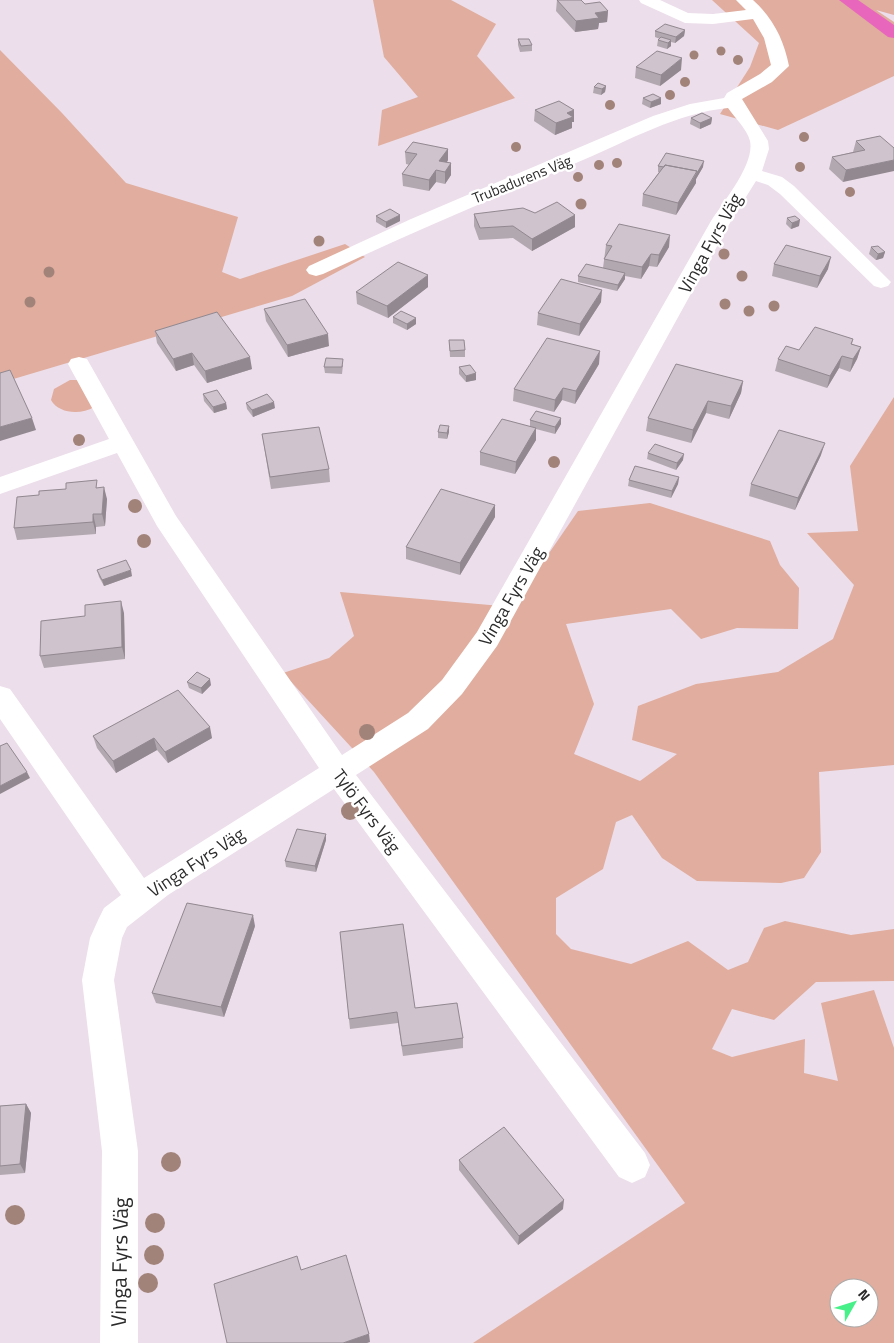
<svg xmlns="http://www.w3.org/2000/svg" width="894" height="1343" viewBox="0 0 894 1343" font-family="'Titillium Web',sans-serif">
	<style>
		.green { fill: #e0ad9e; fill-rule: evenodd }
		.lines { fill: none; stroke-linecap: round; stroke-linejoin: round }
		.minor { fill: #fff; fill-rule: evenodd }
		.major { fill: #e966bd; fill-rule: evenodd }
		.tree { fill: #a2837a }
		.wall { fill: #b2a8b0 }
		.shaded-wall { fill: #918890 }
		.building { fill: #cfc3cd; stroke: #918890 }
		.labels { text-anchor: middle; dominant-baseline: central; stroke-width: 5; stroke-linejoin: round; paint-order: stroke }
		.far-street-label { font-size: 15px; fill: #2b2b2b; stroke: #fff }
		.street-label { font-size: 18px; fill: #2b2b2b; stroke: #fff }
		.near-street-label { font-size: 21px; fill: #2b2b2b; stroke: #fff }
	</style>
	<rect width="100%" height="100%" fill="#ecdeea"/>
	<path class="green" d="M373 0H451L496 24 477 56 515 98 378 146 382 110 418 97 384 57Z
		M712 0H894V15L876 10 894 22V76L778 130 720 114 750 67 759 43Z
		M0 50 62 113 126 183 238 217 222 272 240 279 345 244 365 257 292 296 0 383Z
		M70 380H79L94 407C81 415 59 414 51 400L54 389Z
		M894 397V765L819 772 821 852 804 878 781 883 697 881 662 858 632 815 616 822 603 869 556 898V934L571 949 631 964 688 941 728 970 748 962 764 928 785 921 851 935 894 929V981L816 982 774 1020 732 1009 712 1049 732 1057 805 1039 804 1073 838 1081 821 1003 874 990 894 1048V1343H473L685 1203 374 772 283 673 329 658 354 636 340 592 512 607 578 511 650 503 770 541 780 565 799 588 798 629 737 628 701 639 671 609 566 624 594 704 574 754 640 781 677 754 632 740 638 706 696 684 778 672 833 639 854 585 807 533 858 531 850 466ZM839 1288H869V1318H839Z"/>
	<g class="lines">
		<path class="minor" d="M639 0H660L688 13 713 14 746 10 736 0H753C773 18 784 40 789 66L772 82 742 99 768 141 769 149 762 171 782 177 794 186 891 282 888 286 881 288 874 286 780 194 768 185 756 181 731 221 497 646 462 694 428 729 356 775 645 1153 650 1165 645 1177 632 1183 619 1177 334 789 168 895 127 927 122 938 114 980 138 1151V1343H100L102 1151 82 980 90 938 99 918 104 908 121 895 0 719V686L10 689 144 878 319 768 157 526 117 453 0 494V477L109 439 68 364 71 359 79 357 87 359 176 516 342 755 408 713 442 680 477 632 711 221C723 202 755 164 750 141 747 129 735 118 728 108 677 113 630 140 583 160 496 197 409 234 323 274L316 276 309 274 306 270 309 266 411 219 653 116 690 104 724 98 727 93 760 74 771 65 764 38 753 19 713 24 685 23 641 3Z"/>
		<path class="major" d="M839 0H858L894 25V38L888 37Z"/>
	</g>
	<g class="tree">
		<circle cx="721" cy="51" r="4.5"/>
		<circle cx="694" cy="55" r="4.5"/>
		<circle cx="738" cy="60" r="5"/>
		<circle cx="685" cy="82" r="5"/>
		<circle cx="670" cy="95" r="5"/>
		<circle cx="610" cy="105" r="5"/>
		<circle cx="804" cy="137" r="5"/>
		<circle cx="516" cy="147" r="5"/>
		<circle cx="617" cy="163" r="5"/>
		<circle cx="599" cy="165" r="5"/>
		<circle cx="800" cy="167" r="5"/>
		<circle cx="578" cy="177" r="5"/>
		<circle cx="850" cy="192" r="5"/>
		<circle cx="581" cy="204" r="5.5"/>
		<circle cx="319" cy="241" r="5.5"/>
		<circle cx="724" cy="254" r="5.5"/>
		<circle cx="49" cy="272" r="5.5"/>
		<circle cx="742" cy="276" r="5.5"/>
		<circle cx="30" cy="302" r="5.5"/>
		<circle cx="725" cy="304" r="5.5"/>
		<circle cx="774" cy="306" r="5.5"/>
		<circle cx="749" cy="311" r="5.5"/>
		<circle cx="79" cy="440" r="6"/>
		<circle cx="554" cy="462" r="6"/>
		<circle cx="135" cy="506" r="7"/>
		<circle cx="144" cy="541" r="7"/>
		<circle cx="367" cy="732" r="8"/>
		<circle cx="350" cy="811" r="9"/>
		<circle cx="171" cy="1162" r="10"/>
		<circle cx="15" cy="1215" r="10"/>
		<circle cx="155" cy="1223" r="10"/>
		<circle cx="154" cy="1255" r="10"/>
		<circle cx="148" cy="1283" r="10"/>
	</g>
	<path class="wall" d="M557 0 585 4 608 11 607 22 599 23 598 29 575 32 556 11Z
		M685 30 684 36 675 43 671 42V46L667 49 657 46 658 40 660 39 655 37V31Z
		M518 39 532 45V51L520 52 518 45Z
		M636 67 681 70 660 86 635 78Z
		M606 86 605 92 601 95 593 93 594 87Z
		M643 98 661 104 650 108 642 104Z
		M535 110H574V122H572V128L555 135 534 121Z
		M691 118H712L711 124 700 129 690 124Z
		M880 136 843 182 829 169 832 157 853 152 856 141Z
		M448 149V160L447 162 451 163V175L445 184 436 182 429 191 403 186 402 174 410 165 406 164 405 152Z
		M658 166 703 167 696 179V183L676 215 642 206 643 194 659 172H658Z
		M535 213 575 215V227L532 251 513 238 479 240 474 226V214Z
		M400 215V221L386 228 376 222V216Z
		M787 218 799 226 791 229 786 224Z
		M606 245 669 247 657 267 649 266 641 279 625 276V279L617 291 578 282V276L603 268Z
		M871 247 885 252 883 258 876 260 869 254Z
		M774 264 828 269 817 288 772 276Z
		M428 287 388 318 357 304 356 292Z
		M601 302 579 336 537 325 538 313Z
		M264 309 329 346 288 357 266 321Z
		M393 317 416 324 407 330 393 323Z
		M155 331 252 369 207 383 194 365 176 371 157 343Z
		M853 339 852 344 861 347 857 359 850 372 839 368 827 388 775 371 778 359 799 350Z
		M449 340 465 350V357H450Z
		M599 364 575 404 562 400 554 412 513 401 514 389Z
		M343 365 342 374 325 373 324 367Z
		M459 367 476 380 466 382 459 374Z
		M743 381 741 393 729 419 706 413 691 443 646 431 648 418Z
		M203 394 226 403 227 409 214 413 204 401Z
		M246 403 275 408 253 417 247 409Z
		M561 418V424L555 434 536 429V440L515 474 480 465V452L530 426V420Z
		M438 432H449L447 439 438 438Z
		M262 434 329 469 330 482 271 489Z
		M648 453 683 460 676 470 647 459Z
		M821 455 795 510 749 496 751 484Z
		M679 477 678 484 671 498 628 486 629 480Z
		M98 488 107 499 105 526 96 527V534L17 540 14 528Z
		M495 505V517L460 575 406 559V547Z
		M97 570 132 576 104 586 99 577Z
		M124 613 125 659 44 668 40 656Z
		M187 682 211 685 202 694 189 688Z
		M93 736 212 738 168 763 157 750 116 773 97 748Z
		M326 834V840L316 872 286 867 285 861Z
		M255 926 224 1017 156 1003 152 993Z
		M340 932 415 1008 463 1038V1048L403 1056 398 1023 350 1029Z
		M26 1104 31 1113 25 1173 0 1175V1106Z
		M459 1160 563 1209 518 1245 459 1170Z"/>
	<path class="shaded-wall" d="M608 11 607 22 599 23 598 29 575 32 576 21 595 13Z
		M685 30 684 36 675 43 676 37Z
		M671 40V46L667 49 668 43Z
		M682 58 681 70 660 86 661 75Z
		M606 86 605 92 601 95 602 89Z
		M661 98V104L650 108 651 102Z
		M574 110V122H572V128L555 135 556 123 567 113Z
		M712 118 711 124 700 129V123Z
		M448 149V160L441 171 439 161Z
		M894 160V171L843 182 846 170Z
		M704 161 703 167 696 179V183L676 215 678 203Z
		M451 163V175L445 184V172Z
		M436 170V182L429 191V180Z
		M400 215V221L386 228V222Z
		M575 215V227L532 251V239Z
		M800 220 799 226 791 229 792 223Z
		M670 235 669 247 657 267 659 255Z
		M885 252 883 258 876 260 878 254Z
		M651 254 649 266 641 279 642 267Z
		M831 257 828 269 817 288 820 276Z
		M625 273V279L617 291 618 285Z
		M428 275V287L388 318 387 306Z
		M602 290 601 302 579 336 580 324Z
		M416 318V324L407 330V324Z
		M328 334 329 346 288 357 287 345Z
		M861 347 857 359 850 372 853 359Z
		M600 351 599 364 575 404 576 391Z
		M192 353 194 365 176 371 173 359Z
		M842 356 839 368 827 388 830 376Z
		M250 357 252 369 207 383 205 371Z
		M476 373V380L466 382V376Z
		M743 381 741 393 729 419 731 406Z
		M563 388 562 400 554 412 555 400Z
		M708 401 706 413 691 443 693 430Z
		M274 402 275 408 253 417 252 410Z
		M226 403 227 409 214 413 213 407Z
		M32 418 36 430 0 441V427Z
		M561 418V424L555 434V427Z
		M449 426V432L447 439V433Z
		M536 428V440L515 474 516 462Z
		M825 443 821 455 795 510 798 498Z
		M684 454 683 460 676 470 677 463Z
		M679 477 678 484 671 498 672 491Z
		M104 487 107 499 105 526 102 514Z
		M495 505V517L460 575V563Z
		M93 514 96 527V534L93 522Z
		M131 570 132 576 104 586 102 580Z
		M121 601 124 613 125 659 122 647Z
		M210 679 211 685 202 694 201 688Z
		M210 727 212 738 168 763 165 752Z
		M154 738 157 750 116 773 113 761Z
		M27 772 30 778 0 794V786Z
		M326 834V840L316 872 315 866Z
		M253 915 255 926 224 1017 221 1007Z
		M26 1104 31 1113 25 1173 20 1164Z
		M564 1200 563 1209 518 1245 519 1236Z
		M369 1334 370 1342 367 1343H343Z"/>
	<path class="building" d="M557 0H581L585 4 600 2 608 11 595 13 599 18 576 21Z
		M665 24 685 30 676 37 655 31Z
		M661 37 671 40 668 43 658 40Z
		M518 39H529L532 45 521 46Z
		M657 51 682 58 661 75 636 67Z
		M598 83 606 86 602 89 594 87Z
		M653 94 661 98 651 102 643 98Z
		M559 101 574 110 567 113 573 117 556 123 535 110Z
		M702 113 712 118 700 123 691 118Z
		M880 136 894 148V160L846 170 832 157 865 150 856 141Z
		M413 142 448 149 439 161 451 163 445 172 436 170 429 180 402 174 417 154 405 152Z
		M666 153 704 161 697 173V171L665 165 664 167 658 166Z
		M665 165 697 171 678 203 643 194Z
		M557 202 575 215 532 239 513 226 480 228 474 214 523 208 535 213Z
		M390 209 400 215 386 222 376 216Z
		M795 216 800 220 792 223 787 218Z
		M619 224 670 235 659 255 651 254 642 267 604 259 612 246 606 245Z
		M786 245 831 257 820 276 774 264Z
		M878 246 885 252 878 254 871 247Z
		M398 262 428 275 387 306 356 292Z
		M586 264 625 273 618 285 578 276Z
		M561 279 602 290 580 324 538 313Z
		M305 299 328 334 287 345 264 309Z
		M401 311 416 318 407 324 393 317Z
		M217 312 250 357 205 371 192 353 173 359 155 331Z
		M815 327 853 339 851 344 861 347 853 359 842 356 830 376 778 359 786 346 799 350Z
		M547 338 600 351 576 391 563 388 555 400 514 389Z
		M449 340H464L465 350 450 351Z
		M326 358 343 359 342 367H324Z
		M676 364 743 381 731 406 708 401 693 430 648 418Z
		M470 365 476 373 466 376 459 367Z
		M10 370 32 418 0 427V373Z
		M217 390 226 403 213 407 203 394Z
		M267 394 274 402 252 410 246 403Z
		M536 411 561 418 555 427 530 420Z
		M502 419 536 428 516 462 480 452Z
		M440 425 449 426 447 433 438 432Z
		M319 427 329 469 270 477 262 434Z
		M779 430 825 443 798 498 751 484Z
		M655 444 684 454 677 463 648 453Z
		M635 466 679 477 672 491 629 480Z
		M97 480 96 488 104 487 102 514H93V522L14 528 17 497 39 495V491L66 489V483Z
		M441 489 495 505 460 563 406 547Z
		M126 560 131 570 102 580 97 570Z
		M121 601 122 647 40 656 41 621 85 616V605Z
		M197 672 210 679 201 688 187 682Z
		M178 690 210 727 165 752 154 738 113 761 93 736Z
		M7 743 27 772 0 786V746Z
		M297 829 326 834 315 866 285 861Z
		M187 903 253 915 221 1007 152 993Z
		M403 924 415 1008 457 1003 463 1038 402 1046 397 1012 349 1019 340 932Z
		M26 1104 20 1164 0 1166V1106Z
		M504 1127 564 1200 519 1236 459 1160Z
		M346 1255 369 1334 343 1343H227L214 1284 297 1256 301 1270Z"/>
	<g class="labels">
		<g class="far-street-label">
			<text transform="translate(522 179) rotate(-22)">Trubadurens Väg</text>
		</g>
		<g class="street-label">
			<text transform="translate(710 243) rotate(-61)">Vinga Fyrs Väg</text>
			<text transform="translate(511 596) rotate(-60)">Vinga Fyrs Väg</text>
			<text transform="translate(367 811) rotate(53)">Tylö Fyrs Väg</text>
			<text transform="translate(196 862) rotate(-33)">Vinga Fyrs Väg</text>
		</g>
		<g class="near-street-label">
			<text transform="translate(119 1262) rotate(-89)">Vinga Fyrs Väg</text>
		</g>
	</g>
	<g transform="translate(854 1303) rotate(51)"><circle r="24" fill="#ffffff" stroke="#aaaaaa"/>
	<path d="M0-4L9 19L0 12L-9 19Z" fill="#47f088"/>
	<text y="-8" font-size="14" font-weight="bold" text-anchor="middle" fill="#2b2b2b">N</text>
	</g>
</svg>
